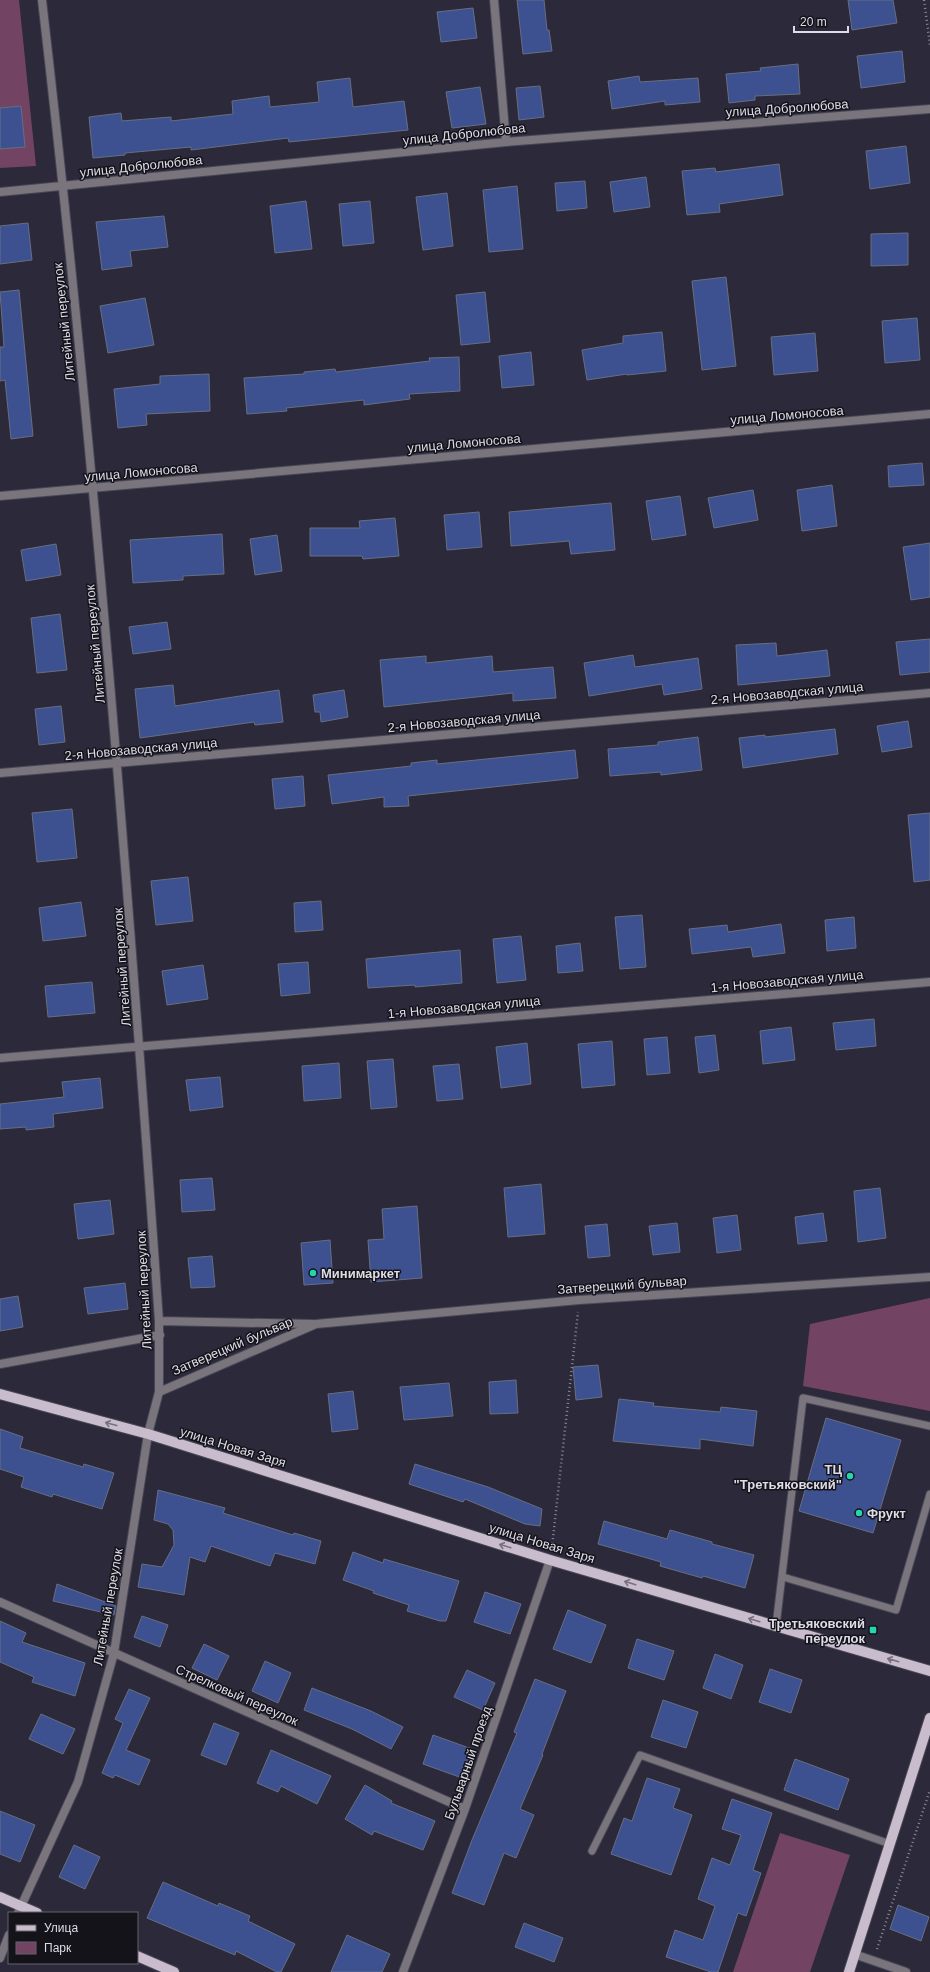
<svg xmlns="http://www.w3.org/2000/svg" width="930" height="1972" viewBox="0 0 930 1972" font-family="Helvetica,sans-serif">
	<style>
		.green { fill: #724362 }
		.building { fill: #3d5190; stroke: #676e81 }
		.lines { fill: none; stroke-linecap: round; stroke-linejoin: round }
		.lane-casing { stroke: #484656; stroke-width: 9 }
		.street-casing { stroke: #484656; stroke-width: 10 }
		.primary-casing { stroke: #484656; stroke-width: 12 }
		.path { stroke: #8c8a98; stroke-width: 2.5; stroke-dasharray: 1 3; stroke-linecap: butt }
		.lane { stroke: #7a747c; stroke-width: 7 }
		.street { stroke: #7a747c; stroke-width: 8 }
		.primary { stroke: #c9bdcd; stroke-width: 10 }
		.oneway { stroke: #78707c }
		.poi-dot { fill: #27d5ad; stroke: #14131a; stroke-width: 1.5 }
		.labels { text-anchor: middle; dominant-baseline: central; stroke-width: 3; stroke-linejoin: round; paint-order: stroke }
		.street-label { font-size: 13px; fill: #dedce7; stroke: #14131a }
		.poi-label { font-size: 13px; font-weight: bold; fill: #dedce7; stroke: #14131a; text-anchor: start }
	</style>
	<rect width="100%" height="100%" fill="#2c293a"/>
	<path class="green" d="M0 0H19L36 166 0 168Z
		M930 1298V1411L803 1386 810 1324Z
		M780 1833 850 1855 810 1972H733Z"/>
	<path class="building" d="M517 0H544L547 30H549L552 51 523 54Z
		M848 0H893L897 23 852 30Z
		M473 8 477 38 441 42 437 12Z
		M902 51 905 82 861 88 857 56Z
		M798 64 800 94 755 96V100L729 103 726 74 761 71 760 68Z
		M639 76 640 82 698 78 700 102 665 105V101L612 109 608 81Z
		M350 78 353 107 404 101 408 130 289 142 288 138 191 150V147L125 153V155L93 158 89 117 121 113 122 121 171 117V121L233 114 232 101 269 96 270 107 319 102 317 82Z
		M540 86 544 117 519 120 516 88Z
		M480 87 486 124 452 128 446 92Z
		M21 106 25 147 0 149V108Z
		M906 146 910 183 870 189 866 151Z
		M779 164 783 195 719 204 720 212 687 215 682 171 715 168 716 172Z
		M646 177 650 207 614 212 610 182Z
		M585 181 587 208 557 211 555 183Z
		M517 186 523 249 489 252 483 190Z
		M447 193 453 246 423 250 416 197Z
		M306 201 312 249 275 253 270 206Z
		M370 201 374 243 343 246 339 204Z
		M164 216 168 247 130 251 132 266 102 270 96 222Z
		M28 223 32 260 0 264V226Z
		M908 233V265L871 266V234Z
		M726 277 736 366 702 370 692 281Z
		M19 290 33 436 11 439 5 380 0 381V347H4L0 292Z
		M485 292 490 342 461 345 456 295Z
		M145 298 154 345 108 353 100 306Z
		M917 318 920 360 885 363 882 321Z
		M662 332 666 371 627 375V374L587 380 582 350 623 343V336Z
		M815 333 818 371 774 375 771 337Z
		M531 352 534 385 502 388 499 356Z
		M459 357 460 391 409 394 410 399 364 405V400L286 408 287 411 247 414 244 378 304 374V372L335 369 336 372 430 361 429 358Z
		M209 374 210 411 146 414 147 425 118 428 114 389 160 384V376Z
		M922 463 924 485 889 487 888 466Z
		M832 485 837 526 802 531 797 490Z
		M753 490 758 520 714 528 708 498Z
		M680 496 686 535 652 540 646 501Z
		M611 503 615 550 571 554 569 541 511 546 509 512Z
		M479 512 482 547 447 550 444 515Z
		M395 518 399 556 363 559 362 556H310V528H360L359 521Z
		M222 534 224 574 183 576V580L133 583 130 540Z
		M277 535 282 571 255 575 250 539Z
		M930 543V597L911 600 903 547Z
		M56 544 61 575 26 581 21 550Z
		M60 614 67 670 37 673 31 618Z
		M167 622 171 649 133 654 129 627Z
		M930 639V672L900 675 896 642Z
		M776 643 777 656 827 650 830 676 738 685 736 645Z
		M633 655 635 667 698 658 702 689 664 695 662 684 589 696 584 663Z
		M426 656V663L492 656 493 672 553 667 556 698 513 701V693L384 707 380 660Z
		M173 685 175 706 279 690 283 722 255 725 254 722 140 738 135 689Z
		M344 690 348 717 321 722 320 712H315L313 695Z
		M61 706 65 742 39 745 35 709Z
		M908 721 912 747 882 752 877 726Z
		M835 729 838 754 743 768 739 738 765 735V737Z
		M698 737 702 770 661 775V772L610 776 608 749 658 745V742Z
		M575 750 578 778 408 796 409 806 384 807V797L332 804 328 775 411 766V763L437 760V764Z
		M303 776 305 806 275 809 272 779Z
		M72 809 77 858 37 862 32 813Z
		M930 813V880L914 882 908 815Z
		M188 877 193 921 156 925 151 881Z
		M321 901 323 930 295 932 294 903Z
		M81 902 86 936 43 941 39 908Z
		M642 915 646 967 620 969 615 917Z
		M854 917 856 948 827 951 825 920Z
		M781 924 785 953 753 957 751 947 692 954 689 929 727 925 728 932Z
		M521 936 526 980 497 983 493 939Z
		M580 943 583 971 558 973 556 946Z
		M460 950 462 983 415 987V985L368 988 366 959Z
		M308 962 310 993 281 996 278 964Z
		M203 965 208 999 167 1005 162 971Z
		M92 982 95 1013 48 1017 45 986Z
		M874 1019 876 1046 836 1050 833 1023Z
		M791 1027 795 1060 763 1064 760 1031Z
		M715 1035 719 1070 699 1073 695 1037Z
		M667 1037 670 1073 647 1075 644 1039Z
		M612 1041 615 1085 582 1088 578 1044Z
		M527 1043 531 1084 501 1088 496 1047Z
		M393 1059 397 1107 371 1109 367 1061Z
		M339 1063 341 1098 304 1101 302 1066Z
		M459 1064 463 1099 437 1101 433 1066Z
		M220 1077 223 1107 190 1111 186 1080Z
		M100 1078 103 1108 53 1114 54 1127 26 1130V1127L0 1129V1104L64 1097 62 1082Z
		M212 1178 215 1210 182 1212 180 1180Z
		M541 1184 545 1234 508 1237 504 1188Z
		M880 1188 886 1238 858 1242 854 1191Z
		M110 1200 114 1234 78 1239 74 1204Z
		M417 1206 422 1278 371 1282 368 1240 384 1239 382 1209Z
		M823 1213 827 1241 798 1244 795 1217Z
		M737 1215 741 1250 717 1253 713 1218Z
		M677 1223 680 1252 653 1255 649 1226Z
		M607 1224 610 1256 588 1258 585 1226Z
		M330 1240 333 1283 304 1285 301 1243Z
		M212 1256 215 1287 191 1288 188 1258Z
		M125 1283 128 1309 88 1314 84 1288Z
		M18 1296 23 1327 0 1331V1299Z
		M598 1365 602 1397 576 1400 573 1367Z
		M516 1380 518 1413 490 1414 489 1382Z
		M449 1383 453 1416 404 1420 400 1387Z
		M353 1391 358 1429 332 1432 328 1394Z
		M619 1399 654 1403 653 1406 720 1412 721 1407 757 1411 753 1446 700 1439V1449L613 1441Z
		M826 1418 901 1440 873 1533 799 1511Z
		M0 1429 23 1437 20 1448 83 1467 84 1464 114 1473 102 1509 53 1494 52 1497 21 1487 24 1477 0 1469Z
		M415 1464 488 1487 542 1509 540 1526 525 1524 465 1499 463 1502 409 1484Z
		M158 1490 225 1508 223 1513 293 1535 294 1533 321 1541 315 1564 275 1553 270 1566 211 1546 205 1562 190 1557 184 1595 138 1587 142 1564 162 1567 174 1545 173 1530 168 1524 154 1520Z
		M604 1521 667 1539 670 1530 712 1542V1544L754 1555 745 1588 703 1576 702 1578 660 1566 661 1562 598 1544Z
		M353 1552 383 1563 384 1559 459 1581 446 1621H440L407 1611 409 1605 373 1593 374 1591 343 1580Z
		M57 1584 116 1606 114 1615 53 1601Z
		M485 1592 521 1604 510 1634 474 1622Z
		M568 1610 606 1625 591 1663 553 1649Z
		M142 1616 168 1625 160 1647 134 1637Z
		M0 1621 26 1633 22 1642 85 1663 75 1696 32 1682 34 1677 0 1662Z
		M637 1639 674 1651 664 1680 628 1668Z
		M204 1644 229 1656 217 1680 192 1668Z
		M715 1654 743 1665 731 1699 703 1688Z
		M265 1661 291 1673 278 1703 252 1691Z
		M770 1669 802 1680 791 1713 759 1702Z
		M467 1670 495 1683 483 1710 454 1697Z
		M535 1679 566 1691 542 1754 543 1755 520 1809 534 1815 516 1858 504 1853 484 1905 452 1893 472 1840 517 1733 514 1732Z
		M312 1688 371 1711 403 1727 391 1749 352 1729 304 1710Z
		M129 1689 150 1698 126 1750 150 1760 139 1785 115 1775 113 1778 102 1773 123 1723 115 1719Z
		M663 1700 698 1712 686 1748 651 1737Z
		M41 1714 75 1729 63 1754 29 1739Z
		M214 1723 239 1733 226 1765 201 1755Z
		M433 1735 472 1749 462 1778 423 1764Z
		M271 1750 331 1776 317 1804 281 1786 278 1792 257 1783Z
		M795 1759 849 1779 838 1810 784 1790Z
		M647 1778 680 1789 673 1808 692 1815 671 1875 611 1854 624 1818 632 1821Z
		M365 1785 392 1801 391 1803 435 1821 423 1850 374 1831 372 1835 345 1819Z
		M732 1799 772 1813 753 1870 761 1873 746 1916 738 1913 718 1972H711L666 1957 675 1930 703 1940 715 1906 698 1899 712 1858 730 1865 741 1835 722 1829Z
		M0 1811 35 1825 20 1862 0 1854Z
		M74 1845 100 1857 85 1889 59 1877Z
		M163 1882 218 1906 219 1903 250 1916 248 1921 295 1944 281 1972H277L236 1951 235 1955 147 1918Z
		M898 1905 929 1917 921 1941 890 1929Z
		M524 1923 563 1938 554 1962 515 1947Z
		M347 1935 390 1954 382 1972H331Z"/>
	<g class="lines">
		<defs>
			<path id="lane" d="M783 1577 896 1610 930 1494
				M776 1626 803 1398 930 1426
				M592 1851 640 1755 890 1844"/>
			<path id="street" d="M494 0 506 142
				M0 192 506 142 930 109
				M0 496 930 414
				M0 773 930 693
				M0 1058 930 982
				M159 1321 313 1324
				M0 1364 160 1335
				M159 1392 316 1324 579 1300 930 1277
				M0 1602 465 1809
				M18 1913 78 1782 114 1653 148 1434 159 1392V1321C128 880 93 439 42 0
				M854 1954 906 1972
				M0 1958 9 1935
				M403 1972 465 1809 550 1560"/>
			<path id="primary" d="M0 1394 148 1434 550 1560 930 1671
				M0 1897 37 1913
				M137 1956 174 1972
				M849 1972 930 1718"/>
		</defs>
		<use href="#lane" class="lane-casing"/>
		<use href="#street" class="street-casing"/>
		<use href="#primary" class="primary-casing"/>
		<path class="path" d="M924 0 930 45
			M552 1547 578 1312
			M877 1949 930 1790"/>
		<use href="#lane" class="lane"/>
		<use href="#street" class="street"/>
		<use href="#primary" class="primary"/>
	</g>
	<defs><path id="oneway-shaft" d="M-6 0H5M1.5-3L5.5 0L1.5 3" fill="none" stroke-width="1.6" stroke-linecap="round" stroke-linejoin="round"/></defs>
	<g class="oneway">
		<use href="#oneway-shaft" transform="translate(111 1424) rotate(-165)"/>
		<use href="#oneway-shaft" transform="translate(505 1546) rotate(-163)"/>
		<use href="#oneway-shaft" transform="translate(630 1583) rotate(-163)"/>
		<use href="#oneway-shaft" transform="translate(754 1620) rotate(-163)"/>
		<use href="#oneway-shaft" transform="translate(893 1660) rotate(-164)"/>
	</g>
	<g class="poi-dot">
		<circle cx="313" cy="1273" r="4"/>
		<circle cx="850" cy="1476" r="4"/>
		<circle cx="859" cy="1513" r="4"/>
		<rect x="869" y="1626" width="8" height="8" rx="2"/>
	</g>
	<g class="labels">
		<g class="street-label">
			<text transform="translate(787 108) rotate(-4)">улица Добролюбова</text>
			<text transform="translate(464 134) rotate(-6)">улица Добролюбова</text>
			<text transform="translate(141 166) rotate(-6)">улица Добролюбова</text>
			<text transform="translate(64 322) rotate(-96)">Литейный переулок</text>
			<text transform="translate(787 415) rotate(-5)">улица Ломоносова</text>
			<text transform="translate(464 443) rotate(-5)">улица Ломоносова</text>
			<text transform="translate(141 472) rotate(-5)">улица Ломоносова</text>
			<text transform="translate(95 644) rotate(-95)">Литейный переулок</text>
			<text transform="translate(787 693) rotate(-5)">2-я Новозаводская улица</text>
			<text transform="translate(464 721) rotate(-5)">2-я Новозаводская улица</text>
			<text transform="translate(141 749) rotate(-5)">2-я Новозаводская улица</text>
			<text transform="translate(122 967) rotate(-94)">Литейный переулок</text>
			<text transform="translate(787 981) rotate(-5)">1-я Новозаводская улица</text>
			<text transform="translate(464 1007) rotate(-5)">1-я Новозаводская улица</text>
			<text transform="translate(622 1285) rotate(-4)">Затверецкий бульвар</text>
			<text transform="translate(144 1290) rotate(-93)">Литейный переулок</text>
			<text transform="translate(232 1346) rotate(-23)">Затверецкий бульвар</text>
			<text transform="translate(233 1447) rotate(17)">улица Новая Заря</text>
			<text transform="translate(542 1543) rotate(17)">улица Новая Заря</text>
			<text transform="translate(108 1607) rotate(-80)">Литейный переулок</text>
			<text transform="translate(237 1695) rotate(24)">Стрелковый переулок</text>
			<text transform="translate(468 1763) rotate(-71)">Бульварный проезд</text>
		</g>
		<g class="poi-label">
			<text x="321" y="1273">Минимаркет</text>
			<text x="842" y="1469" text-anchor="end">ТЦ<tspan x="842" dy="15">"Третьяковский"</tspan></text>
			<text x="867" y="1513">Фрукт</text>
			<text x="865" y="1623" text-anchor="end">Третьяковский<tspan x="865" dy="15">переулок</tspan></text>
		</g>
	</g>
	<rect x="8" y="1912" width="130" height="52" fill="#14131a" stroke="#65636c"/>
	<rect x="16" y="1925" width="20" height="6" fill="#c9bdcd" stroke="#65636c"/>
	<text x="44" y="1932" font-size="12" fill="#dedce7">Улица</text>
	<rect x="16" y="1942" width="20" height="12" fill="#724362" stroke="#65636c"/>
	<text x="44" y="1952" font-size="12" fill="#dedce7">Парк</text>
	<path d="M794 26v6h54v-6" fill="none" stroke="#dedce7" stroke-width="2"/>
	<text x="800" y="26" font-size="12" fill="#dedce7" stroke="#14131a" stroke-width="3" paint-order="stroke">20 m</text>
</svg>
